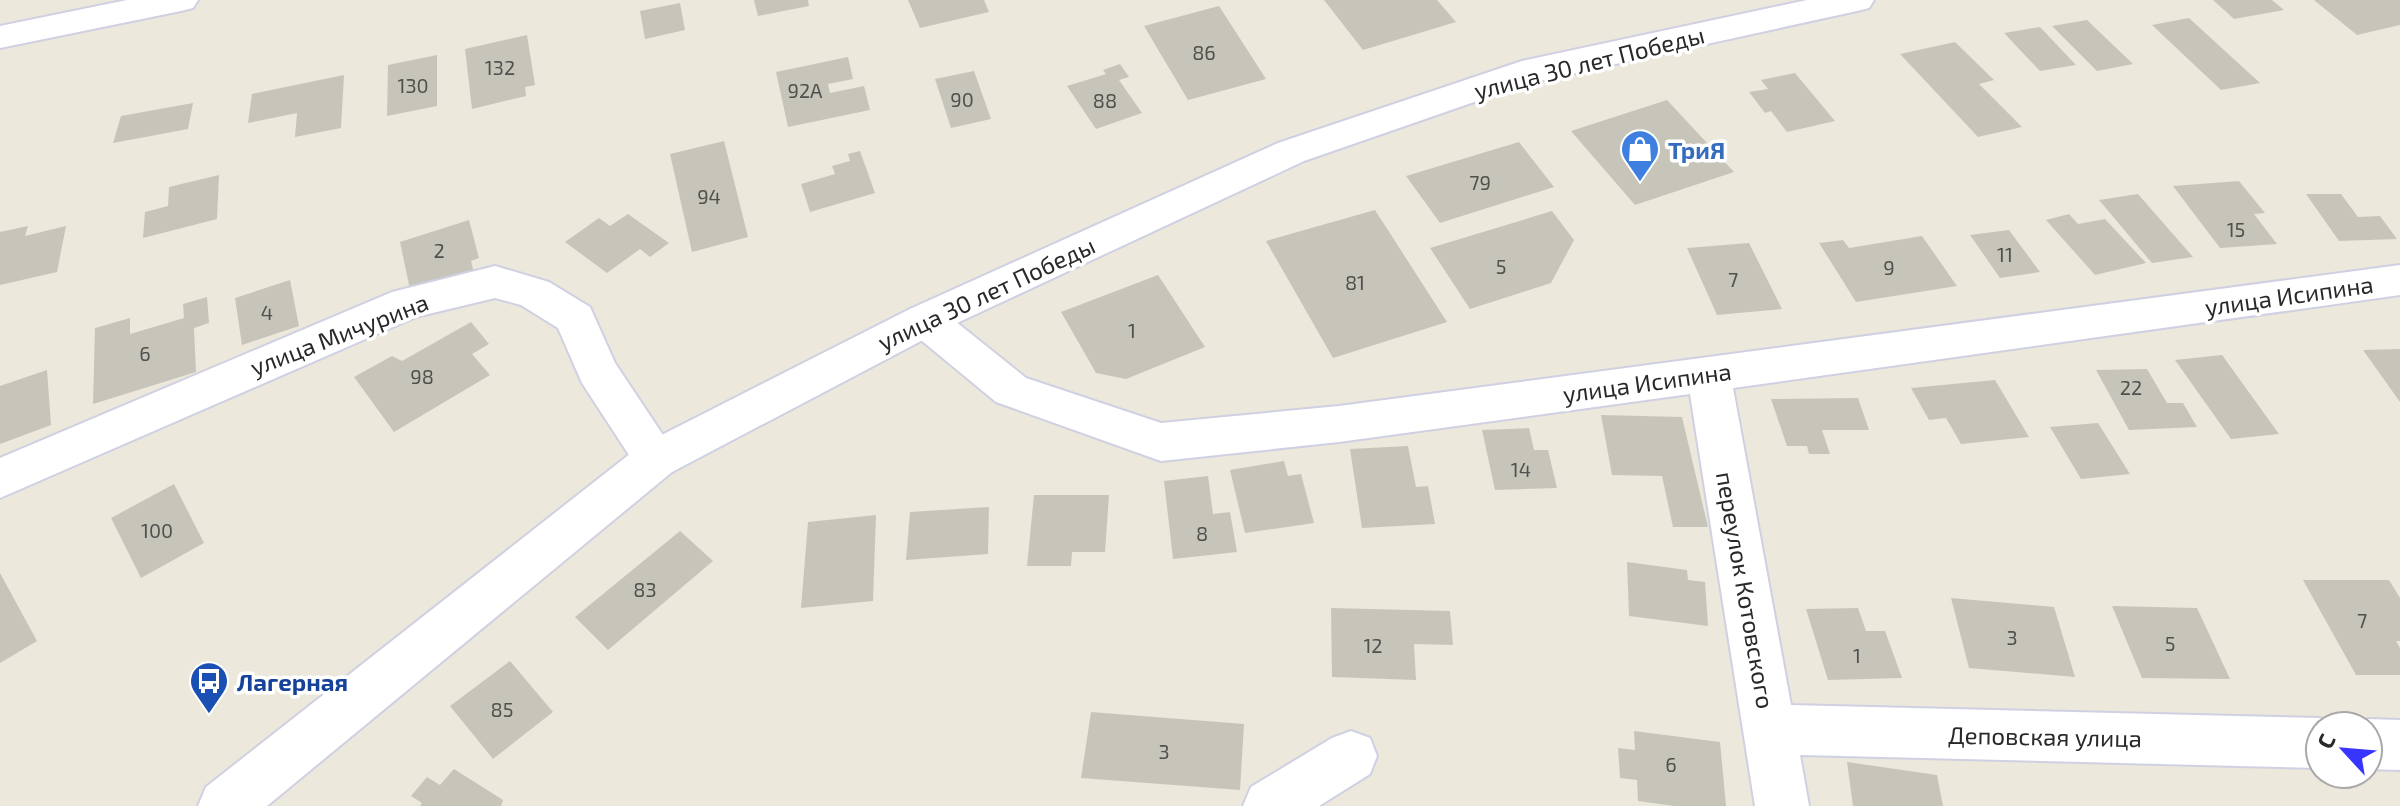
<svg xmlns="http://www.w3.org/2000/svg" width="2400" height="806" viewBox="0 0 2400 806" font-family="'Exo 2',sans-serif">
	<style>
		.building { fill: #c7c5ba }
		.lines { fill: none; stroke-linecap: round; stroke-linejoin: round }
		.street-casing { stroke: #d0d0e3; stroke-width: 4 }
		.secondary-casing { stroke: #d0d0e3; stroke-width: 4 }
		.street { fill: #fff; fill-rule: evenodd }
		.secondary { fill: #fff; fill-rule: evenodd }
		.labels { text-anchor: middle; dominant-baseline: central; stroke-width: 7; stroke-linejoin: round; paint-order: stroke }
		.number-label { font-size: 20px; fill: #50504d }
		.street-label { font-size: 24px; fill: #292929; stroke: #fff }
		.shop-label { font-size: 24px; font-weight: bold; fill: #366cbe; stroke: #fff; text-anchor: start }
		.transit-label { font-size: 24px; font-weight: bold; fill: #164399; stroke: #fff; text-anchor: start }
	</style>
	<rect width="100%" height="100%" fill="#ece8db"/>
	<path class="building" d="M754 0H808L809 6 758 16Z
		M908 0H984L989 12 920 28Z
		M1324 0H1437L1456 22 1363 50Z
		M2213 0H2272L2284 10 2234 19Z
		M2314 0H2400V25L2357 35Z
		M680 3 685 30 645 39 640 11Z
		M1219 6 1266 79 1188 100 1144 26Z
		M2189 18 2260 83 2221 90 2152 25Z
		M2087 20 2133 64 2097 71 2052 26Z
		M2040 27 2076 65 2040 71 2004 33Z
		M527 35 535 85 525 87 526 96 472 109 465 49Z
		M1955 42 1994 80 1979 84 2022 127 1978 137 1900 54Z
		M437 55V106L387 116 388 65Z
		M848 57 853 79 828 84 830 93 864 86 870 110 788 127 776 72Z
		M1120 64 1129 77 1119 80 1142 113 1096 129 1067 86 1106 74 1103 70Z
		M974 71 991 119 951 128 935 79Z
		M1795 73 1835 121 1787 132 1771 111 1765 113 1749 92 1768 89 1761 80Z
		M344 75 341 128 295 137 297 113 248 123 252 94Z
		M1667 100 1734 172 1635 205 1571 131Z
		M193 103 188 129 113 143 121 116Z
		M724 141 748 237 692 252 670 154Z
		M1519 142 1554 187 1440 223 1406 176Z
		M860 151 875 193 810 212 801 184 835 174 832 166 850 161 848 154Z
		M219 175 217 219 143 238 145 212 168 206 169 187Z
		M2239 181 2265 213 2254 214 2277 244 2220 248 2173 186Z
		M2138 194 2193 257 2152 263 2099 200Z
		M2306 194H2341L2358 217 2380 216 2397 239 2339 241Z
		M1375 210 1447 322 1333 358 1266 241Z
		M1552 211 1574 240 1551 283 1470 309 1430 248Z
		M628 214 669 243 650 257 640 249 607 273 565 242 599 218 610 226Z
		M2069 214 2078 224 2105 219 2146 263 2095 275 2046 220Z
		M469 220 479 258 471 261 474 273 411 294 400 242Z
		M28 226 25 236 66 226 57 272 0 285V232Z
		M2009 230 2040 272 2000 278 1970 235Z
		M1922 236 1957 286 1856 302 1819 243 1843 240 1849 248Z
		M1749 243 1782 309 1717 315 1687 248Z
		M1158 275 1205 347 1126 379 1096 373 1061 312Z
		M290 280 299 326 242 345 235 298Z
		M207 297 209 323 194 328 196 372 93 404 95 328 130 318V334L184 318 183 304Z
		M471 322 489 344 472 354 490 375 394 432 354 377 392 356 402 361Z
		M2400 349V402L2363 350Z
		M2222 355 2279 434 2231 439 2175 360Z
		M2147 369 2167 403H2183L2197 427 2129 430 2096 370Z
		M47 370 51 425 0 444V386Z
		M1995 380 2029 437 1961 444 1946 418 1929 420 1911 388Z
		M1858 398 1869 430H1822L1830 454H1809L1807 446H1787L1771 399Z
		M1601 415 1682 417 1708 527H1673L1662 476 1612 475Z
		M2098 423 2130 474 2081 479 2050 427Z
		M1529 428 1534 450H1548L1557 488 1495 490 1482 430Z
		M1408 446 1416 487 1428 486 1435 524 1362 528 1350 449Z
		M1284 461 1288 476 1301 474 1314 523 1245 533 1230 470Z
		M1208 476 1213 514 1230 512 1237 552 1173 559 1164 481Z
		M174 484 204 543 141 578 111 518Z
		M1034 495H1109L1105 552H1072L1071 566H1027Z
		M989 507 988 554 906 560 910 512Z
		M876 515 873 601 801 608 808 522Z
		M680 531 713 561 608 650 575 617Z
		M1627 562 1687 570 1688 580 1705 582 1708 626 1629 616Z
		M0 573 37 641 0 663Z
		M2303 580H2389L2400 598V641H2396L2400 648V675H2356Z
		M1951 598 2054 607 2075 677 1969 668Z
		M2112 606 2197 608 2230 679 2142 678Z
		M1331 608 1450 611 1453 645 1414 644 1416 680 1332 677Z
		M1858 608 1866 631H1885L1902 678 1828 680 1806 609Z
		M510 661 553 712 493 759 450 706Z
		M1091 712 1244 724 1240 790 1081 778Z
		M1634 731 1720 742 1726 806H1674L1638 801 1637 780 1620 778 1618 748 1635 750Z
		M1847 762 1937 775 1943 806H1853Z
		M454 769 503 800 501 806H420L422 803 411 796 427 777 440 785Z"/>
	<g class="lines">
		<defs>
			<path id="street" d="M2400 265V295L1733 388 1791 705 2320 718 2339 726H2320V768L1800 755 1809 806H1755L1690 394 1339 442 1161 461 996 402 910 331 904 320 910 309 925 304 940 309 1026 378 1161 423 1339 406Z
				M495 266 549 282 590 307 615 363 679 459 672 472 656 478 640 472 582 383 558 328 521 305 495 298 416 317 0 498V458L392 292Z
				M2368 719 2400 720V770L2368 769V726H2350Z
				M1351 731 1370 738 1377 756 1370 774 1319 806H1243L1251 787 1332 738Z"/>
			<path id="secondary" d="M127 0H198L193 8 181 11 0 48V26Z
				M1807 0H1874L1869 8 1857 11 1529 83 1304 161 940 331 672 472 267 806H198L206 787 640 446 910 309 1278 143 1522 61Z"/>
		</defs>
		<use href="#street" class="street-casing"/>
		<use href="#secondary" class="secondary-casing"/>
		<use href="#street" class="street"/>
		<use href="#secondary" class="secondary"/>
	</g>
	<defs>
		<symbol id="shop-pin" viewBox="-11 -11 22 30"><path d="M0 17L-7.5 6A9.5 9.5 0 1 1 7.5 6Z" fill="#3f7fe0" stroke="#fff"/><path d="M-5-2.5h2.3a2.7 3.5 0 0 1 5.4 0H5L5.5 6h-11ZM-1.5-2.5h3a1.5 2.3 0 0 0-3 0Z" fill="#fff"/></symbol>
		<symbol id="bus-pin" viewBox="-11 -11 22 30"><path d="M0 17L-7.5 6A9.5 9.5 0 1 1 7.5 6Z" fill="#1a4fb4" stroke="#fff"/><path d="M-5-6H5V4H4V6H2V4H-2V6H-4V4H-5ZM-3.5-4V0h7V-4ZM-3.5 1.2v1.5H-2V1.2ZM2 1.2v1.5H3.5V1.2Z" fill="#fff"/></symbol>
	</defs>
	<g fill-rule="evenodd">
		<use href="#shop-pin" x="1618" y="127" width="44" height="60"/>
		<use href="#bus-pin" x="187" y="659" width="44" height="60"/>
	</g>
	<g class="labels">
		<g class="number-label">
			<text x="1204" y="52">86</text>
			<text x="500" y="67">132</text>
			<text x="413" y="85">130</text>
			<text x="805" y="90">92А</text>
			<text x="962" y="99">90</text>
			<text x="1105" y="100">88</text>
			<text x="1480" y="182">79</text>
			<text x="709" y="196">94</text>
			<text x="2236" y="229">15</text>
			<text x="439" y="250">2</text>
			<text x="2005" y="254">11</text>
			<text x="1501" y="266">5</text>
			<text x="1889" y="267">9</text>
			<text x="1733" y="279">7</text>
			<text x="1355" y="282">81</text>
			<text x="267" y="312">4</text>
			<text x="1132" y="330">1</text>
			<text x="145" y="353">6</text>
			<text x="422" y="376">98</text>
			<text x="2131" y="387">22</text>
			<text x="1521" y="469">14</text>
			<text x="157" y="530">100</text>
			<text x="1202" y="533">8</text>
			<text x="645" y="589">83</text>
			<text x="2362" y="620">7</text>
			<text x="2012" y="637">3</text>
			<text x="2170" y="643">5</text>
			<text x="1373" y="645">12</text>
			<text x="1857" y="655">1</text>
			<text x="502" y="709">85</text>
			<text x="1164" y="751">3</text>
			<text x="1671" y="764">6</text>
		</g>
		<g class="street-label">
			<text transform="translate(1589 62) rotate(-14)">улица 30 лет Победы</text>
			<text transform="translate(986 293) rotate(-25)">улица 30 лет Победы</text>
			<text transform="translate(2289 295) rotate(-8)">улица Исипина</text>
			<text transform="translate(339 334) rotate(-21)">улица Мичурина</text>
			<text transform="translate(1647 382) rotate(-8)">улица Исипина</text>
			<text transform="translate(1746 590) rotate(80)">переулок Котовского</text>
			<text transform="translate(2045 736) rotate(1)">Деповская улица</text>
		</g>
		<g class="shop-label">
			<text x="1668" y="149">ТриЯ</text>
		</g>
		<g class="transit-label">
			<text x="237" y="681">Лагерная</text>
		</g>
	</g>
	<g transform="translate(2344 750) rotate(296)"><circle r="38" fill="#ffffff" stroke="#a9a9a9" stroke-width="2"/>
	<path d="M0-6L14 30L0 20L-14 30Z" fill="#3735ff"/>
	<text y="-12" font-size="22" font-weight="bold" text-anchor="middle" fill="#292929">С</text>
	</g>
</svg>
